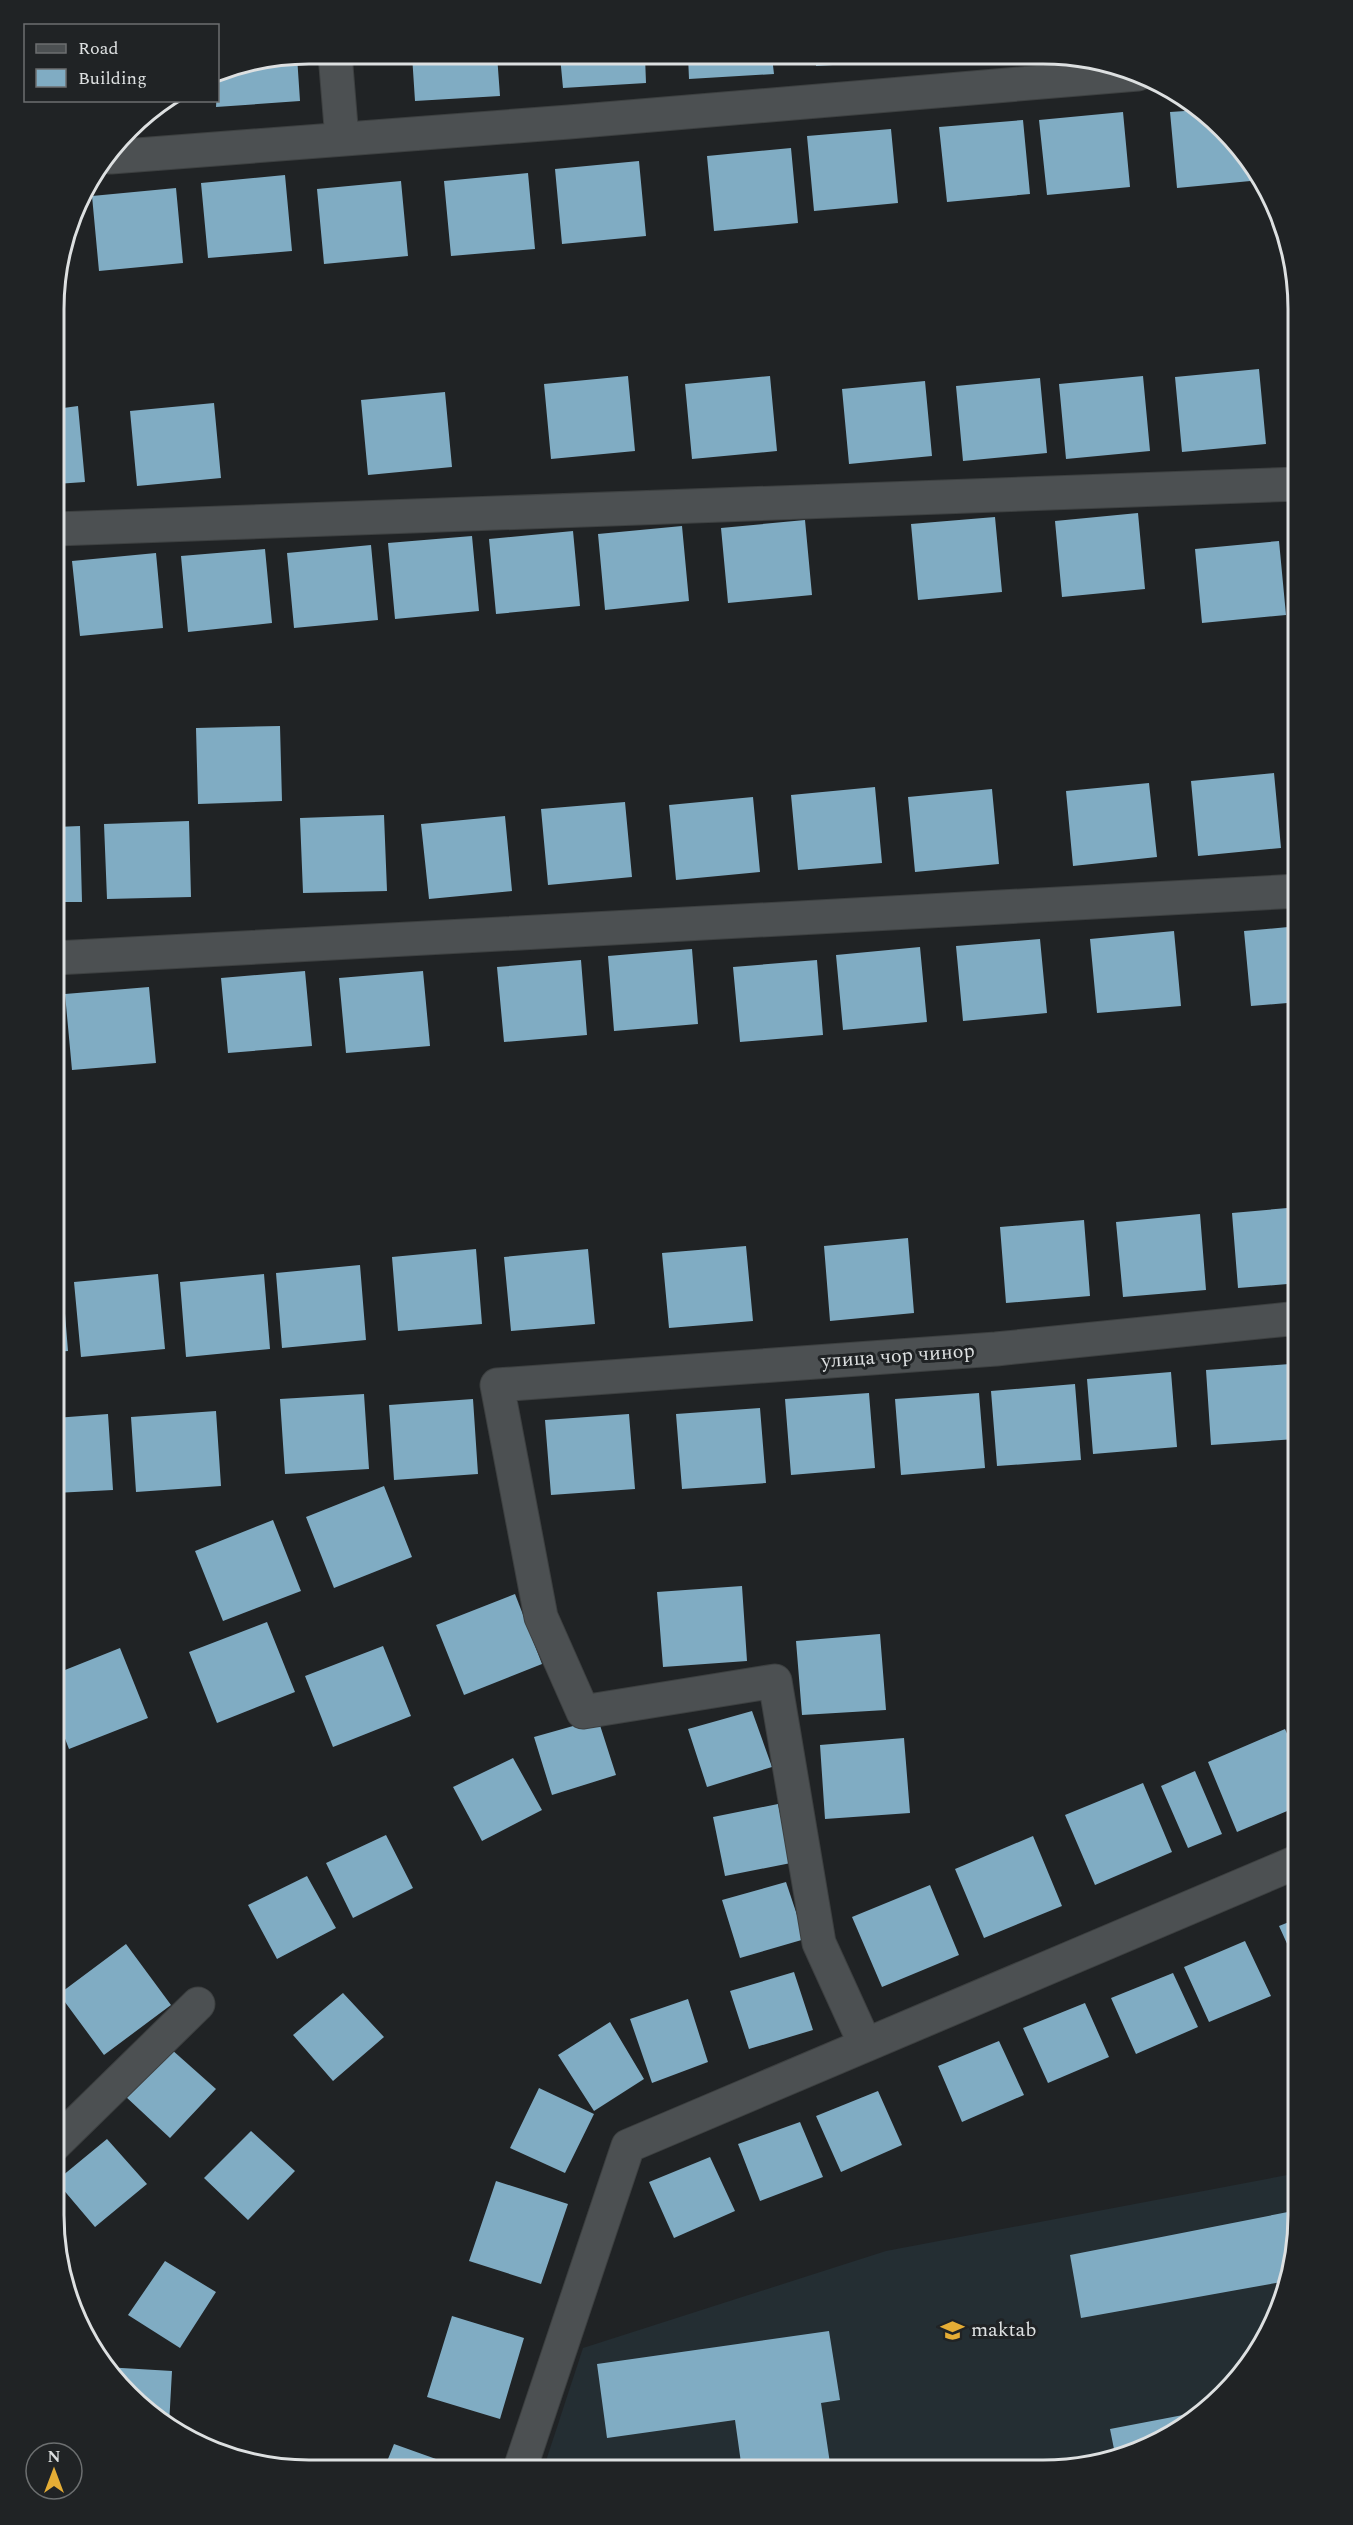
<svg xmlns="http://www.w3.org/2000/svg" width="1353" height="2525" viewBox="0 0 1353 2525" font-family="Spectral,serif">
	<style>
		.built { fill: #242e33 }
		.building { fill: #80acc3 }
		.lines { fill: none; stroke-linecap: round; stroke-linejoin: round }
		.street-casing { stroke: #3d4041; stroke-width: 35 }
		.street { stroke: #4c5052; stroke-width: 33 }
		.labels { text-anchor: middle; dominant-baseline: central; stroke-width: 6; stroke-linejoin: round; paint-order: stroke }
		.street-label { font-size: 20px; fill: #dde0e1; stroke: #202325 }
		.poi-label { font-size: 20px; fill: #dde0e1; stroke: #202325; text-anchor: start }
		.rim { fill: none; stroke: #dde0e1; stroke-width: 3 }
	</style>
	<rect width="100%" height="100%" fill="#202325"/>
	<path class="built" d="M1298 2173V2233L1280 2313 1246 2371 1186 2428 1126 2457 1044 2471 543 2470 583 2348 886 2251Z"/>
	<path class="building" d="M412 55H497L500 96 415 101Z
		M297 56 300 101 216 107 218 72Z
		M560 56H645L646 83 563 88Z
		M688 56 772 57 774 74 689 79Z
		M816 57 900 58V61L816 66Z
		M1200 110 1212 117 1256 167 1261 180 1177 188 1170 112Z
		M1123 112 1130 187 1047 195 1039 120Z
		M1023 120 1030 194 947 202 939 127Z
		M891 129 898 203 814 211 807 136Z
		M791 148 798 223 714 231 707 156Z
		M639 161 646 236 562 244 555 169Z
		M528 173 535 249 451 256 444 181Z
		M285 175 292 251 208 258 201 183Z
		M401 181 408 256 324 264 317 189Z
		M176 188 183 263 99 271 92 196Z
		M1259 369 1266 444 1182 452 1175 377Z
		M1292 369H1299V431H1297Z
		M628 376 635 451 551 459 544 384Z
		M770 376 777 451 692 459 685 384Z
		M1143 376 1150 451 1066 459 1059 384Z
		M1040 378 1047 453 963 461 956 386Z
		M925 381 932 456 849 464 842 389Z
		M445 392 452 467 368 475 361 400Z
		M214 403 221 478 137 486 130 411Z
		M78 406 85 482 56 484V409Z
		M1138 513 1145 589 1062 597 1055 521Z
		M995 517 1002 592 918 600 911 524Z
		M805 520 812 595 728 603 721 528Z
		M682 526 689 601 605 610 598 534Z
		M573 531 580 606 496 614 489 539Z
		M472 536 479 611 395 619 388 543Z
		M1279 541 1286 615 1202 623 1195 549Z
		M371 545 378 620 294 628 287 553Z
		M265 549 272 623 188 632 181 556Z
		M156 553 163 628 80 636 72 561Z
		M280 726 282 801 198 804 196 728Z
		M1274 773 1281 848 1198 856 1191 781Z
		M1149 783 1157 857 1073 866 1066 791Z
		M875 787 882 863 798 870 791 795Z
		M992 789 999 864 915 872 908 797Z
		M753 797 760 872 676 880 669 805Z
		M625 802 632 877 548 885 541 809Z
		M384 815 387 891 303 893 300 818Z
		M505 816 512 891 429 899 421 824Z
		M189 821 191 897 107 899 104 824Z
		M80 826 82 902H55L56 827Z
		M1299 926V1002L1251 1006 1244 931Z
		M1174 931 1181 1006 1097 1013 1090 939Z
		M1040 939 1047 1013 963 1021 956 946Z
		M920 947 927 1022 843 1030 836 955Z
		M692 949 698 1024 614 1031 608 956Z
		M581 960 587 1035 504 1042 497 967Z
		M817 960 823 1035 740 1042 733 967Z
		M305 971 312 1046 228 1053 221 978Z
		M423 971 430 1046 346 1053 339 978Z
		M149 987 156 1063 72 1070 65 994Z
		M1299 1207V1283L1238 1288 1232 1213Z
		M1200 1214 1206 1290 1123 1297 1116 1222Z
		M1084 1220 1090 1296 1006 1303 1000 1227Z
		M908 1238 914 1313 830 1321 824 1246Z
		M746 1246 753 1321 669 1328 662 1253Z
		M476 1249 482 1324 398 1331 392 1257Z
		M588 1249 595 1324 511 1331 504 1257Z
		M360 1265 366 1340 282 1348 276 1273Z
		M158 1274 165 1349 81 1357 74 1282Z
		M264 1274 270 1349 186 1357 180 1282Z
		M62 1276 68 1351 55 1352V1277Z
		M1290 1364 1296 1439 1211 1445 1206 1370Z
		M1171 1372 1177 1447 1093 1454 1087 1379Z
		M1075 1384 1081 1460 997 1466 991 1391Z
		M869 1393 875 1468 791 1475 785 1399Z
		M979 1393 985 1468 901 1475 895 1399Z
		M364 1394 369 1469 285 1474 280 1399Z
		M473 1399 478 1474 394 1480 389 1405Z
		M760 1408 766 1483 682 1489 676 1414Z
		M216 1411 221 1486 136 1492 131 1417Z
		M108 1414 113 1490 55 1493V1418Z
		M629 1414 635 1489 551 1495 545 1420Z
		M384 1486 412 1557 334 1588 306 1517Z
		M273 1520 301 1591 223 1621 195 1551Z
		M742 1586 747 1661 663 1667 657 1592Z
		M515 1594 542 1664 464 1695 436 1625Z
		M267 1622 295 1692 217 1723 189 1652Z
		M880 1634 886 1710 802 1715 796 1641Z
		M55 1646 60 1658 55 1660Z
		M383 1646 411 1716 333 1747 305 1676Z
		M120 1648 148 1718 69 1749 55 1713V1674Z
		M752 1711 772 1767 707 1787 688 1729Z
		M598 1719 616 1775 552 1795 534 1737Z
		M1285 1729 1299 1761V1806L1237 1832 1208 1762Z
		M904 1738 910 1813 825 1819 820 1745Z
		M513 1758 542 1810 482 1841 453 1787Z
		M1195 1771 1222 1834 1188 1848 1161 1786Z
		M1143 1783 1172 1852 1095 1885 1065 1815Z
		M778 1804 791 1863 725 1876 713 1817Z
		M386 1835 413 1888 353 1918 326 1863Z
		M1033 1836 1062 1906 984 1938 955 1869Z
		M307 1876 336 1928 277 1959 248 1905Z
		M786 1882 805 1939 740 1958 722 1900Z
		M930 1885 959 1955 882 1987 852 1917Z
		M1299 1918V1970L1279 1926Z
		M1245 1941 1271 1996 1209 2022 1184 1967Z
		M126 1944 171 2005 104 2055 59 1994Z
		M794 1972 813 2030 749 2049 730 1991Z
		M1173 1973 1198 2027 1136 2054 1111 1998Z
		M343 1993 384 2037 333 2081 293 2035Z
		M688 1999 708 2062 652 2083 630 2019Z
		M1085 2003 1109 2057 1048 2083 1023 2028Z
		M610 2022 644 2079 594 2111 558 2055Z
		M999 2041 1024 2095 962 2122 938 2066Z
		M171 2049 216 2089 170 2138 125 2096Z
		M539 2088 594 2114 565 2173 510 2148Z
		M878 2091 902 2145 841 2172 816 2116Z
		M800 2122 823 2177 760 2201 738 2144Z
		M251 2131 295 2171 248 2220 204 2178Z
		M107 2139 147 2184 95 2227 56 2181Z
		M710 2157 735 2211 674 2238 649 2182Z
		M496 2181 568 2204 541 2284 469 2261Z
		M1298 2210V2233L1287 2281 1081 2318 1070 2255Z
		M165 2261 216 2292 180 2348 128 2315Z
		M452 2316 524 2338 500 2419 427 2397Z
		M829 2331 840 2400 821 2403 831 2470H742L735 2420 607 2438 597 2364Z
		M105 2367 172 2371 169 2425 141 2408Z
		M1204 2411 1186 2428 1126 2457 1116 2459 1110 2429Z
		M394 2444 464 2469H384Z"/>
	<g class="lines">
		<defs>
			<path id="street" d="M335 54 342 139
				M111 157 569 122 1138 74
				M56 529 1299 484
				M55 958 1299 891
				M865 2044 819 1943 775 1681 583 1712 541 1617 497 1385 996 1349 1299 1318
				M54 2145 198 2004
				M520 2469 628 2146 1299 1861"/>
		</defs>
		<use href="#street" class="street-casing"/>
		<use href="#street" class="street"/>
	</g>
	<defs>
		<symbol id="school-bare" viewBox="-9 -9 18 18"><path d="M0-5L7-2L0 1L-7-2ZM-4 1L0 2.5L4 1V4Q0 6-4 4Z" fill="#e5ad35" stroke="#202325" stroke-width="2.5" paint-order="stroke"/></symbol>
	</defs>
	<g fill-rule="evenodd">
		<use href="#school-bare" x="936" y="2314" width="33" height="33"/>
	</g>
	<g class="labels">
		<g class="street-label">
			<text transform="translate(898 1356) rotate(-4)">улица чор чинор</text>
		</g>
		<g class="poi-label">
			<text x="971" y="2330">maktab</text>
		</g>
	</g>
	<path d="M0 0H1353V2525H0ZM309 64H1043A245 245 0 0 1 1288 309V2215A245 245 0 0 1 1043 2460H309A245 245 0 0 1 64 2215V309A245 245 0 0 1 309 64Z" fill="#202325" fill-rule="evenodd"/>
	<path class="rim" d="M309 64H1043A245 245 0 0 1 1288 309V2215A245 245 0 0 1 1043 2460H309A245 245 0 0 1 64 2215V309A245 245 0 0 1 309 64Z"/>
	<rect x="24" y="24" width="195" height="78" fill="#202325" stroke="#6c6f70" stroke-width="1.5"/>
	<rect x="36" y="44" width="30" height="9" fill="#4c5052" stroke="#6c6f70" stroke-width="1.5"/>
	<text x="78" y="54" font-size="18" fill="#dde0e1">Road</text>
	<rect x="36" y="69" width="30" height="18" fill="#80acc3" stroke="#6c6f70" stroke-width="1.5"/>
	<text x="78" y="84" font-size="18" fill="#dde0e1">Building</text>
	<g transform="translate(54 2471)"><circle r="28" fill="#202325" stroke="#6c6f70" stroke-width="1.5"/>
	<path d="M0-4.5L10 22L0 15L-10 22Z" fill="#e5ad35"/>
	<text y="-9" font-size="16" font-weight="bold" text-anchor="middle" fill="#dde0e1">N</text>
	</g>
</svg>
